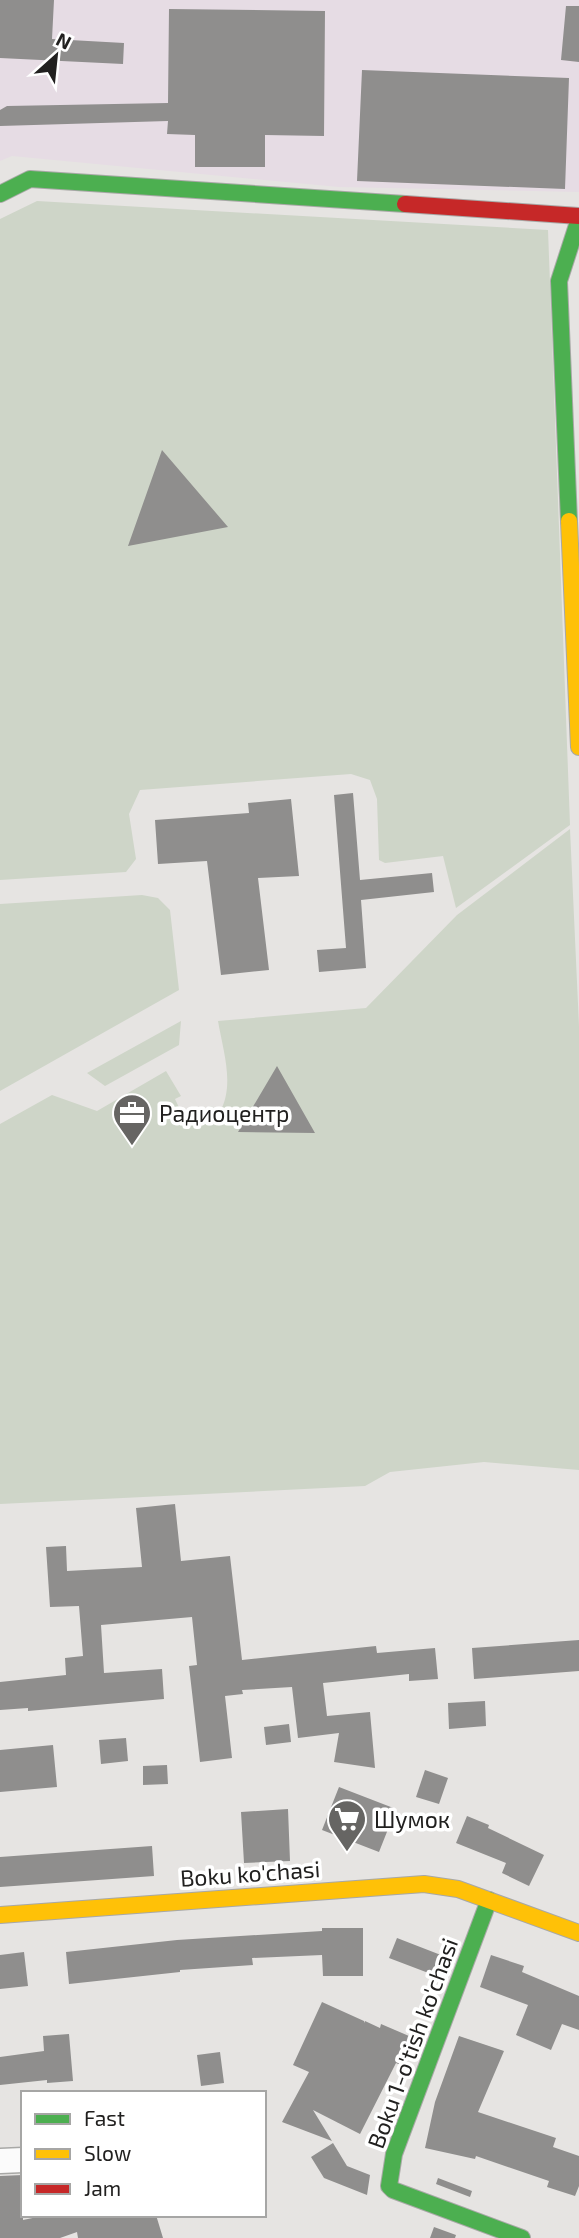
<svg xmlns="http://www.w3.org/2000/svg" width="579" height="2238" viewBox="0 0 579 2238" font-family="'Exo 2',sans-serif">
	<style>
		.industrial { fill: #e6dce4 }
		.green { fill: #ced5c8 }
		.building { fill: #8f8e8d }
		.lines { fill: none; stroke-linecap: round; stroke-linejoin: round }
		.street-casing { stroke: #a8a8a6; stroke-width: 27 }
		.fast-casing { stroke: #a8a8a6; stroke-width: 18 }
		.slow-casing { stroke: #a8a8a6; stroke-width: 18 }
		.jam-casing { stroke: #a8a8a6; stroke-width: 18 }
		.street { stroke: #fbfbfb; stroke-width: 24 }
		.fast { stroke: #4caf50; stroke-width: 16 }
		.slow { stroke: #ffc107; stroke-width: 16 }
		.jam { stroke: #c62828; stroke-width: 16 }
		.labels { text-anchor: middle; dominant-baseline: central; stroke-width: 7; stroke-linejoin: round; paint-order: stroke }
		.poi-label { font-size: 23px; fill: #21201f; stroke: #fff; text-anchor: start }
		.street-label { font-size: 23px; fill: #21201f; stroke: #fff }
	</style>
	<rect width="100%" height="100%" fill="#e6e4e2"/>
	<path class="industrial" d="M0 0H579V192L339 187 12 156 0 161Z"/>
	<path class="green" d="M37 201 548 230 570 825 456 908 443 856 385 863 379 860 377 799 370 780 351 774 140 790 129 814 136 859 126 872 0 880V219Z
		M570 829 579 1026V1470L484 1462 390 1472 365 1486 0 1504V1124L52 1095 97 1111 166 1071 181 1096 175 1099 184 1118 211 1106 220 1112C235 1084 223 1051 218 1021L366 1008 457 915Z
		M142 895 158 898 170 910 179 990 0 1091V904Z
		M181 1021 179 1045 105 1086 87 1073Z"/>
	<path class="building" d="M0 0H54L52 39 124 43 123 64 0 58Z
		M566 6H579V62L561 60Z
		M169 9 325 11 324 136 265 135V167H195V135L167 134 168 121 0 126V110L7 106 168 103Z
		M362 70 569 78 565 189 357 181Z
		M162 450 228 527 128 546Z
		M353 793 360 880 432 873 434 892 361 900 366 968 319 972 317 950 346 948 334 795Z
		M291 799 299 876 258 878 269 970 221 975 207 861 158 864 155 820 249 813 248 803Z
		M277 1066 315 1133 238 1132Z
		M175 1504 181 1561 230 1556 242 1660 376 1646 377 1653 435 1648 438 1679 409 1681V1674L323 1683 327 1716 370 1712 375 1768 334 1762 339 1733 298 1738 292 1687 242 1690 243 1694 225 1696 232 1758 200 1762 189 1666 197 1665 192 1617 101 1625 104 1673 162 1669 164 1699 28 1711V1708L0 1710V1682L66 1675 65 1658 83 1656 79 1606 50 1607 46 1547 66 1546 67 1571 142 1567 136 1508Z
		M579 1640V1671L474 1679 472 1648Z
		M485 1701 486 1726 449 1729 448 1703Z
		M289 1724 291 1742 266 1745 264 1727Z
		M126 1738 128 1761 101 1764 99 1740Z
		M53 1745 57 1787 0 1792V1750Z
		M167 1765 168 1784 143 1785V1766Z
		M425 1770 448 1778 439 1804 416 1797Z
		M339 1787 396 1809 379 1852 322 1830Z
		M288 1809 290 1861 244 1863 241 1812Z
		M467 1816 489 1825 488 1828 544 1855 529 1886 502 1873 506 1863 456 1843Z
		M152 1846 154 1876 0 1887V1857Z
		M322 1928H363V1976H323L322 1955 252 1958 253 1965 180 1970V1972L69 1984 66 1952 177 1940 322 1931Z
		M397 1938 446 1957 439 1977 389 1958Z
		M24 1952 28 1986 0 1989V1955Z
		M491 1955 524 1966 522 1972 579 1996V2030L562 2024 551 2050 516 2035 528 2005 480 1987Z
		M322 2002 364 2021V2023L365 2021 380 2028 381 2024 416 2039 405 2067 396 2063 360 2134 313 2110 332 2141 282 2122 309 2072 293 2065Z
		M69 2034 73 2081 47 2083V2080L0 2085V2057L44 2051 43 2036Z
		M459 2036 504 2051 478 2112 556 2138 553 2147 579 2156V2186L575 2196 547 2187 549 2181 476 2156 475 2159 425 2148 435 2102Z
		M220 2052 224 2083 201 2086 197 2055Z
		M333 2143 347 2166 370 2175 367 2195 324 2178 311 2157Z
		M23 2175V2220L47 2215H156L163 2238H78L77 2232 60 2238H0V2176Z
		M438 2178 472 2191 470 2197 436 2184Z
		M434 2227 456 2235 455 2238H430Z"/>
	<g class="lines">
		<defs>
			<path id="street" d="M0 2161 23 2160"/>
			<path id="fast" d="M0 194 30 179 405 204
				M569 521 559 281 579 219
				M489 1900 394 2154 389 2186 393 2190 522 2238"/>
			<path id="slow" d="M569 521 579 747
				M0 1915 424 1884 458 1889 579 1933"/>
			<path id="jam" d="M405 204 579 216"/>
		</defs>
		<use href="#street" class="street-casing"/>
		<use href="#fast" class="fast-casing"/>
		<use href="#slow" class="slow-casing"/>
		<use href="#jam" class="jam-casing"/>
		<use href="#street" class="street"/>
		<use href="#fast" class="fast"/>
		<use href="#slow" class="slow"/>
		<use href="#jam" class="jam"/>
	</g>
	<defs>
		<symbol id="office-pin" viewBox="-11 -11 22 30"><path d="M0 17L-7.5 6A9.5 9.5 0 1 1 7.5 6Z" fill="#666563" stroke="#fff"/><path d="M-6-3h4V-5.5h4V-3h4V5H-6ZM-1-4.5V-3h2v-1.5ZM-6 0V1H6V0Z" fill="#fff"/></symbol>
		<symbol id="supermarket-pin" viewBox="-11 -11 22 30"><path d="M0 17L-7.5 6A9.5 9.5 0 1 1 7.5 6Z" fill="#666563" stroke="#fff"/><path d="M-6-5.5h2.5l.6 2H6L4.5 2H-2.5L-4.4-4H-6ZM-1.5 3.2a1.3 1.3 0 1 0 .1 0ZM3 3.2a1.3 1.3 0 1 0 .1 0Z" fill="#fff"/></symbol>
	</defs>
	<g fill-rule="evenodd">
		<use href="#office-pin" x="110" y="1091" width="44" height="60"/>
		<use href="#supermarket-pin" x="325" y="1797" width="44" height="60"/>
	</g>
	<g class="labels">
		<g class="poi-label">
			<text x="159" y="1113">Радиоцентр</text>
			<text x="374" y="1819">Шумок</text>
		</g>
		<g class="street-label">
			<text transform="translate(250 1873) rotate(-4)">Boku ko'chasi</text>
			<text transform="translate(412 2043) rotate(-70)">Boku 1-o'tish ko'chasi</text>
		</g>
	</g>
	<rect x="21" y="2091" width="245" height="126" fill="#ffffff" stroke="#a6a6a5" stroke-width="2"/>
	<rect x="35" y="2114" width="35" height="10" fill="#4caf50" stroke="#a6a6a5" stroke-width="2"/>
	<text x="84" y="2126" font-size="21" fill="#21201f">Fast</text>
	<rect x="35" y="2149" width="35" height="10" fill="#ffc107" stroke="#a6a6a5" stroke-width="2"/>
	<text x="84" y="2161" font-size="21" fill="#21201f">Slow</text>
	<rect x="35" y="2184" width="35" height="10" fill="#c62828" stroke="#a6a6a5" stroke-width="2"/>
	<text x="84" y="2196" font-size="21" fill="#21201f">Jam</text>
	<g transform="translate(56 56) rotate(27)" stroke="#ffffff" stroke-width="5" paint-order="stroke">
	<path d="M0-5L12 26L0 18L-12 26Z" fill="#21201f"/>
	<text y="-10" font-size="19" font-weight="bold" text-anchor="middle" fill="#21201f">N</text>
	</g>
</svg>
